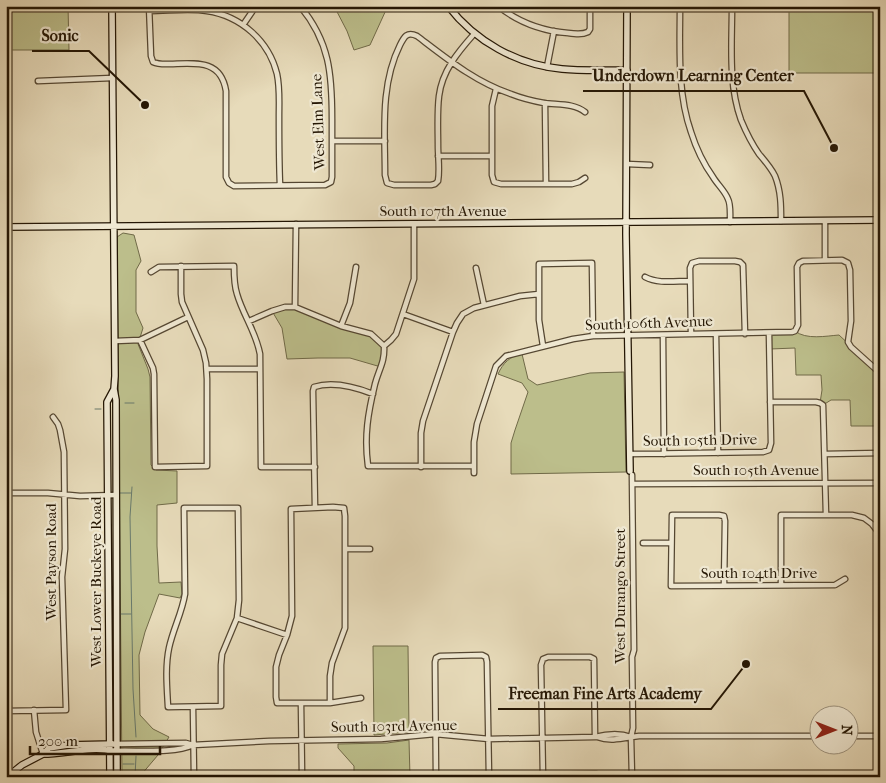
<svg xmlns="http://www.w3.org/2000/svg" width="886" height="783" viewBox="0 0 886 783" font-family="'IM FELL French Canon',serif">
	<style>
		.green { fill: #bcbe8b; stroke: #706a48 }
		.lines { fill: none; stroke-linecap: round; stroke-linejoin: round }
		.stream { stroke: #69796b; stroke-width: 1 }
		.street-casing { stroke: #554732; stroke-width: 7 }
		.secondary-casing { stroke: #241604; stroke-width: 8 }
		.street { stroke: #efe8d2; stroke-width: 4.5 }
		.secondary { stroke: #efe8d2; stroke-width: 5.5 }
		.labels { text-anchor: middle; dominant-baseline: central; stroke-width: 4.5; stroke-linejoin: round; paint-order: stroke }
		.street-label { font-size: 15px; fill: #241604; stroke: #efe8d2 }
		.leader { fill: none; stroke: #241604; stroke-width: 2 }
		.callout-dot { fill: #241604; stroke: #efe8d2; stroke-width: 2 }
		.callout-label { font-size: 16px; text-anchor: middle; font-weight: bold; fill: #241604; stroke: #efe8d2; stroke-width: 4.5; stroke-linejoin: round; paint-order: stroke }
	</style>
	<rect width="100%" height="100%" fill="#e7dbba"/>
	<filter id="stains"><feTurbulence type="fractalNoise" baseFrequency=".004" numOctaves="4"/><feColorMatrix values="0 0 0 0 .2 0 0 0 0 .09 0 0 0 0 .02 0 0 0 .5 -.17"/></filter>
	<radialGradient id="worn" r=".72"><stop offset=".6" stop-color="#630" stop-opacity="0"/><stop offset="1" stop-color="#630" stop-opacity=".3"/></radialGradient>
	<path class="green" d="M6 6H68L69 50H6Z
		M334 6H398L386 10 370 45 354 50 347 31Z
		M789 6H880V73H789Z
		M123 233 134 235 141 261 136 270V312L143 328 138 344 148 369 150 377 151 465 156 470 177 471V503L157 505V546L159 583 181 582 182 594 180 598 159 594 145 632 139 655 140 715 153 729 169 737 158 755 141 775V777H122L117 237Z
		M295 307 341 325 371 334 384 346 381 367 350 358H318L287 359 282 328 272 311Z
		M795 331C806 340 826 336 839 335L880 373V426H851L850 400H831L823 405 820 403 822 390 821 375H796L795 348 770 349 769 333Z
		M522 354 528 379 537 385 590 373 624 372 626 472 511 474V443L515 430 528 392 522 383 498 374C503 363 510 356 522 354Z
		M373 646H408L409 732 374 735Z
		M409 740 410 777H354V766L338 748V744L387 743Z"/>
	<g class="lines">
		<path class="stream" d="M125 403H134
			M95 409H101
			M132 487 130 517 133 689 136 737
			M120 493H131
			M121 614H131
			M123 764H134
			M135 777 136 756"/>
		<defs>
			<path id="street" d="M149 6 151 56 153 62C159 65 166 64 173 64 197 63 221 60 226 91V177L229 183 234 186 325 185 331 182 332 177C332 158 332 138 332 119 332 75 330 42 300 6
				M498 6C518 22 543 31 568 33 575 34 582 35 588 32L590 29V6
				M680 6C680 48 677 92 691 132 696 148 703 163 713 177 717 184 725 191 728 199 731 205 730 215 730 222
				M732 6C732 44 728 84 741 120 746 132 752 144 759 154 765 161 771 168 775 176 781 191 781 206 781 221
				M150 11C168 11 189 8 207 11 241 16 269 41 277 74 280 88 279 102 279 116 279 139 279 162 280 185
				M243 25 256 6
				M474 34C458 52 442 71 439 96 437 112 438 130 438 146 438 157 440 170 438 181L435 184 431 185H394L387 183 385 175C385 131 380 85 400 45 404 37 407 31 417 36 446 58 475 82 511 94 521 98 533 101 544 103 557 105 574 103 585 112
				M547 67 554 31
				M38 81 112 78
				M496 89 492 106V175L494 182 501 184H572L579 182 585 178
				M545 103 546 184
				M332 141H385
				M438 156H492
				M627 164 650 165
				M825 221V260
				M476 268 484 305
				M151 272 159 267 234 266C234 275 234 285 237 294 243 315 256 332 260 354L261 467H315
				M645 277C658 284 675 281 690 281
				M295 307 296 224
				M403 314 453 332
				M249 321 272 311 285 307H295L341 326 371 334 384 346
				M341 326 350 303 356 267
				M691 334 690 268 692 263 699 261H735L740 262 743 265 745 334
				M716 334 718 453
				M663 335 664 454
				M140 340 153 368 154 374 155 467 207 466V379L206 363 203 350 182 302 181 294V266
				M115 341 140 340 188 317
				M384 346C385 362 379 369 375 384 368 413 364 436 368 466H474
				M384 346 391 340 396 334 414 279V224
				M543 346 539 320V264L592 263 593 336
				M207 369H260
				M770 402H816L820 403 823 405 826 515
				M630 454 763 452 769 450 771 443 769 333
				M825 454 880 453
				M421 467V433L423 421 453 332 457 323 463 314 474 308 520 296 539 294
				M6 470 7 535 6 620
				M474 473V442L477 424 496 366 506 356 573 339 593 336 792 332 795 331 798 325 797 267 799 263 803 261 842 260 848 263 850 270 851 321 848 342 851 347 880 373
				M632 475 634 650 632 657 633 728 631 737 632 777
				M632 484 880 483
				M7 493H48L80 496 116 495
				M184 508H238L239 600 237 618 222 654 221 665V706L168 707C167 688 165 667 169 648 173 629 182 613 185 594Z
				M315 508 313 391 314 387C333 381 355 387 373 394
				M643 543H671
				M345 549H370
				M724 585 725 521 724 516 719 515H672L671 586 835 585 845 579
				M781 585V515H852L864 518 872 524 879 533 880 532
				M237 618 287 635
				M6 672 9 711
				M301 703 302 775
				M330 703V676L332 663 345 628V516L344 508 333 507 291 509 292 616 287 635 279 655 276 667V697L277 703H330L361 698
				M193 707 194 777
				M34 710 36 732 43 754
				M6 711 66 710 62 577 65 549 64 452 60 430 58 424 53 417
				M848 736H880
				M597 737C611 742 624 738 639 736H818
				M115 744 186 743 193 745
				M115 751C137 750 174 754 193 745L269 741 381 739 435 734 489 739 595 737C607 734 620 733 631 737
				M542 775 596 774V777
				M275 777 328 775V777
				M436 777 435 662 436 658 440 656 482 655 486 657 487 662 489 777
				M543 777 541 665 543 659 548 657H590L594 659 595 737"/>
			<path id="secondary" d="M112 6 115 376 114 389 116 400 117 777
				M448 6C475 41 517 65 562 69 583 71 605 70 627 70
				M627 6 626 234 630 471
				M6 227 880 220
				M43 754C66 754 90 746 113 751
				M7 777 22 765 43 754 49 748 68 745 113 744
				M110 777 107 402 114 389"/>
		</defs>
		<use href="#street" class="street-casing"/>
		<use href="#secondary" class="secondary-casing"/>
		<use href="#street" class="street"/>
		<use href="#secondary" class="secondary"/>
	</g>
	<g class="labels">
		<g class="street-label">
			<text transform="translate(318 122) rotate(-92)">West Elm Lane</text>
			<text x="443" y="211">South 107th Avenue</text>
			<text transform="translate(649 323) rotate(-2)">South 106th Avenue</text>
			<text transform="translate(700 440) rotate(-1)">South 105th Drive</text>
			<text x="756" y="470">South 105th Avenue</text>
			<text transform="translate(51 562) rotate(-90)">West Payson Road</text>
			<text x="759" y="573">South 104th Drive</text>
			<text transform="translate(96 582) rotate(-90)">West Lower Buckeye Road</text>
			<text transform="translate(620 596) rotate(-90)">West Durango Street</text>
			<text transform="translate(394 726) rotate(-1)">South 103rd Avenue</text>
		</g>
	</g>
	<path class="leader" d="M145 105L89 51H32M834 148L804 91H583M746 664L711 709H498"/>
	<g class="callout-dot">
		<circle cx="145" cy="105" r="5"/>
		<circle cx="834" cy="148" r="5"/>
		<circle cx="746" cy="664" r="5"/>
	</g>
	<g class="callout-label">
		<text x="60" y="41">Sonic</text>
		<text x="693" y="81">Underdown Learning Center</text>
		<text x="605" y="699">Freeman Fine Arts Academy</text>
	</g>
	<rect width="886" height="783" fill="none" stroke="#e7dbba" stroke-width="25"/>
	<rect x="8" y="8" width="871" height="768" fill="none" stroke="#241604" stroke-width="2.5"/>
	<rect x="12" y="12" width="861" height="758" fill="none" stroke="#241604"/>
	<g transform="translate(834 730) rotate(90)"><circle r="24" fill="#efe8d2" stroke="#9e9480"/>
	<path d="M0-4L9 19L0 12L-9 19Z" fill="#8f2418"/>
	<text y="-8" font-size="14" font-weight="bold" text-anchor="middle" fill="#241604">N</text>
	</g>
	<path d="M30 746v8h130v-8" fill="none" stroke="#241604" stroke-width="2.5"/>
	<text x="38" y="746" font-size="15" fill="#241604" stroke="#efe8d2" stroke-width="4" paint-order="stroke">200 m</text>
	<rect width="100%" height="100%" filter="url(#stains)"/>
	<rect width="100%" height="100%" fill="url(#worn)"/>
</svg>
